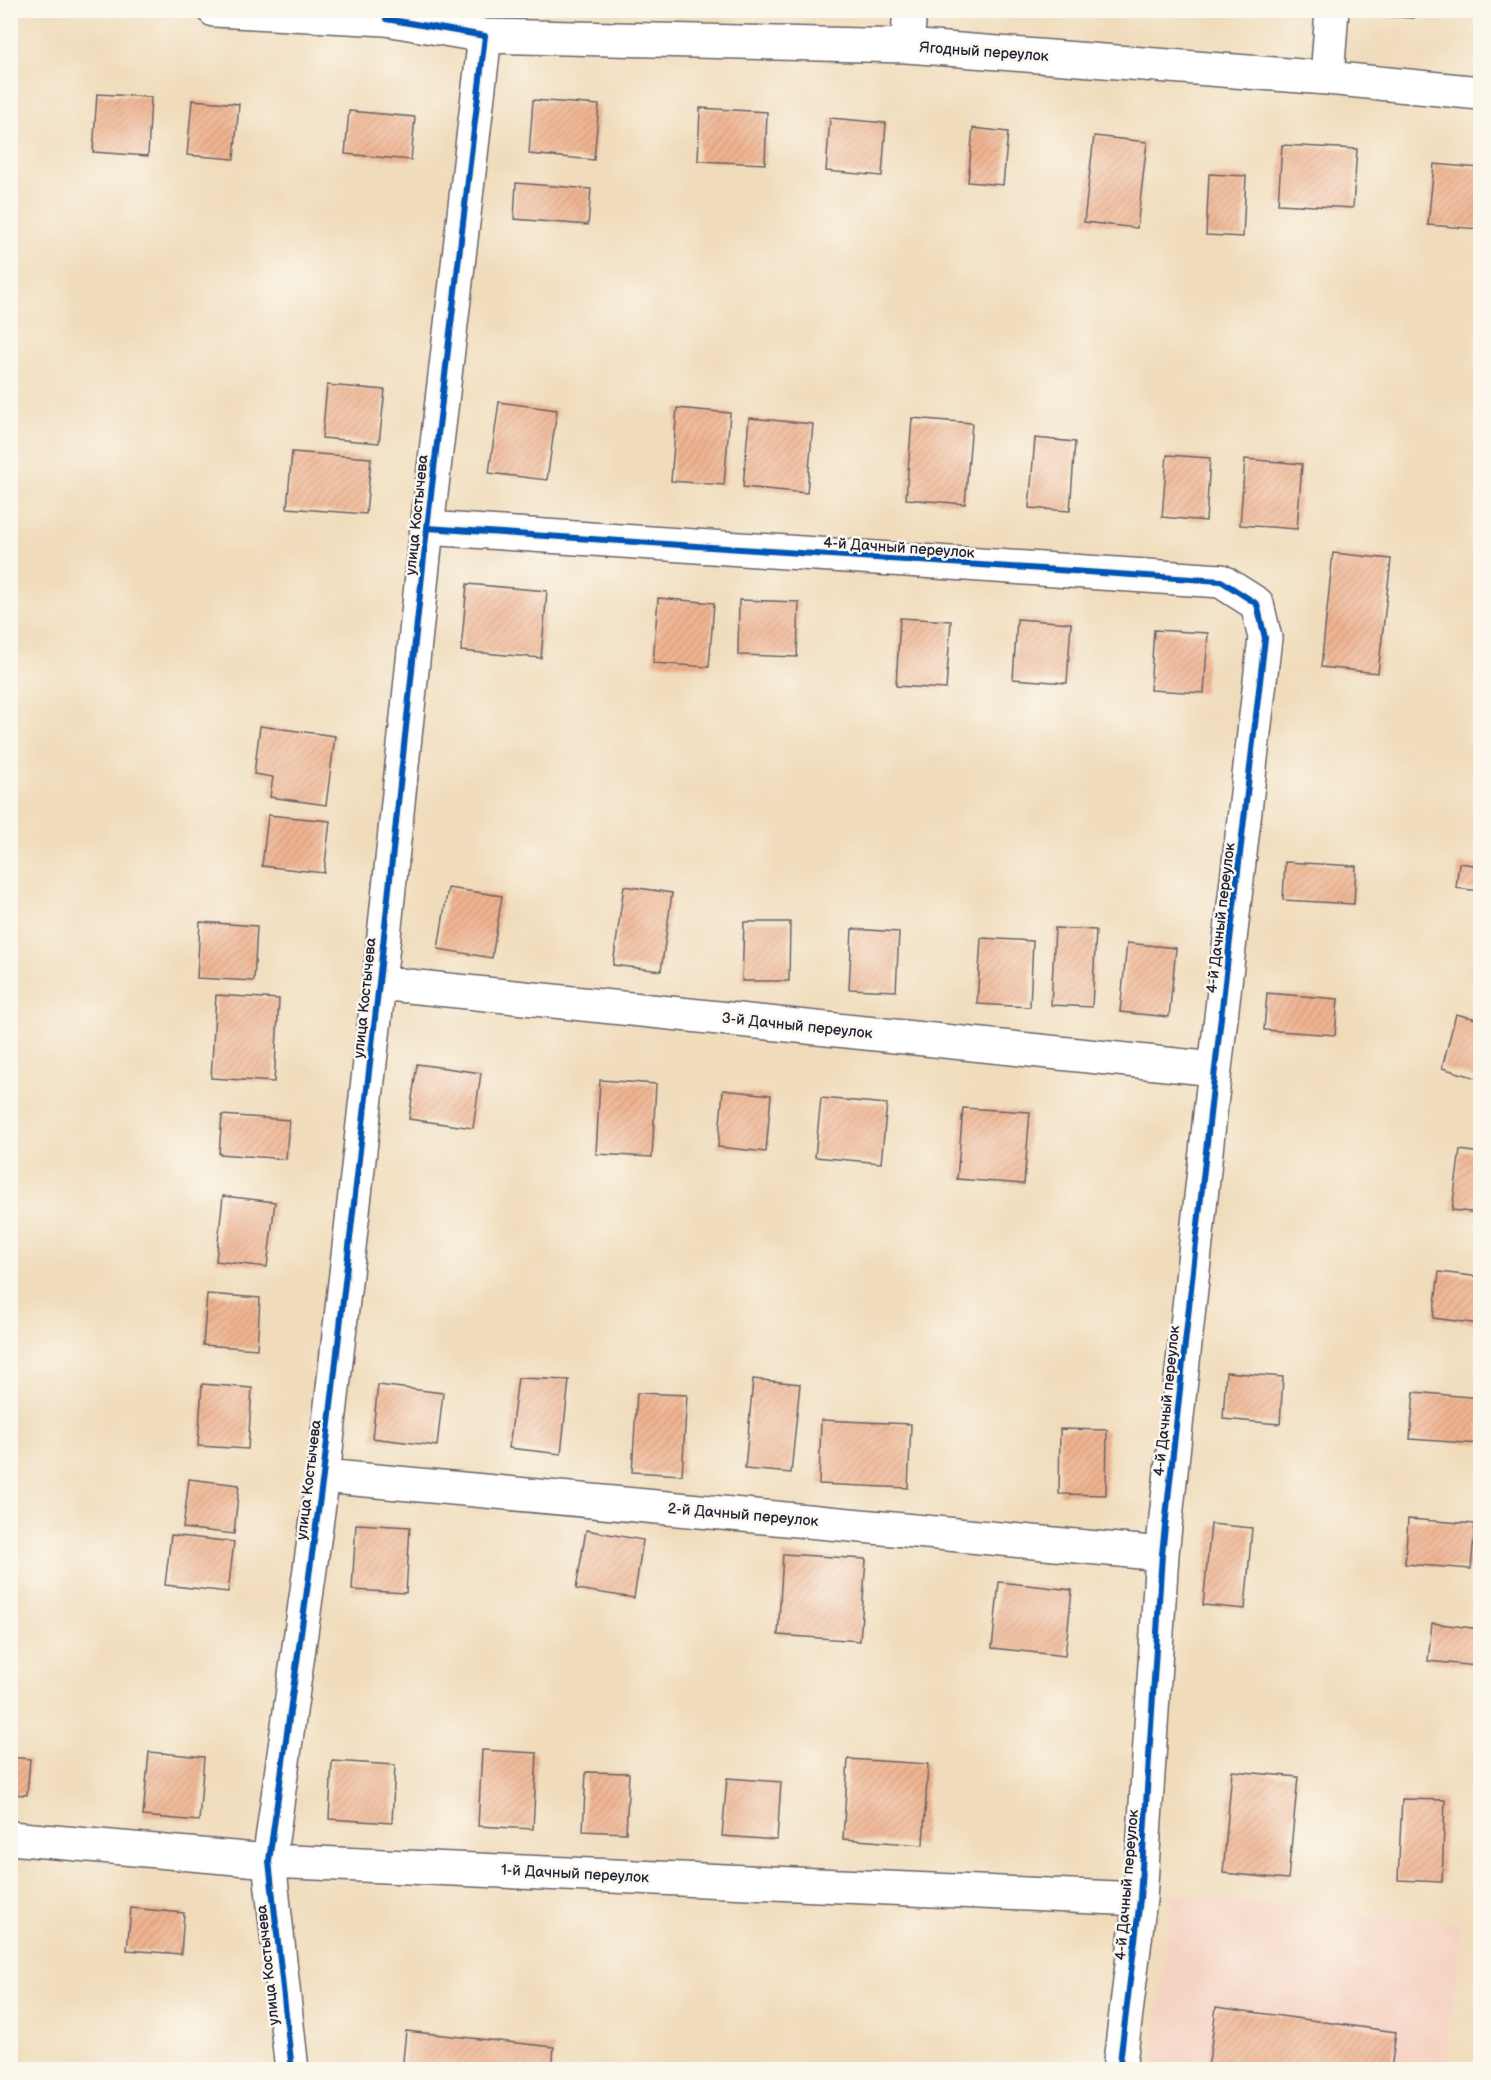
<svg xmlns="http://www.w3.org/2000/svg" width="1491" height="2080" viewBox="0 0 1491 2080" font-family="'Balsamiq Sans',sans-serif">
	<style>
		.built { fill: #f5d3c2 }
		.building { fill: url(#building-hatch) }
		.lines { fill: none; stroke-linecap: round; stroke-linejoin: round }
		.minor-casing { stroke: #6a6368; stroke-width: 36 }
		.minor { stroke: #fff; stroke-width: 33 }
		.cycleway-casing { stroke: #fbf7ec; stroke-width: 10 }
		.cycleway { stroke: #0057b8; stroke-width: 6 }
		.labels { text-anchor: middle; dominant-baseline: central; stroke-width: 5; stroke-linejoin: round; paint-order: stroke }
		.street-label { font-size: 15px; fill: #22223b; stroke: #fbf7ec }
	</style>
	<defs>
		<pattern id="building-hatch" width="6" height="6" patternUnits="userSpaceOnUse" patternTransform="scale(1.5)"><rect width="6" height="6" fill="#efb491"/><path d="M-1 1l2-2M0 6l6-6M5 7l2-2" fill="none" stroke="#cd9a7e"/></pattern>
	</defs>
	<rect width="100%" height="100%" fill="#fbf7ec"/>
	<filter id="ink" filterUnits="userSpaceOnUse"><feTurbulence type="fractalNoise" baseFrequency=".0167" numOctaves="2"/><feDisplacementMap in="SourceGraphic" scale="12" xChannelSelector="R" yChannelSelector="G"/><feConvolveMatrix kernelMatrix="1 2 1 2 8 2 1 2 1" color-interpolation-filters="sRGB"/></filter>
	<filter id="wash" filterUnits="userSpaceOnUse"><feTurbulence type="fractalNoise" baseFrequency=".008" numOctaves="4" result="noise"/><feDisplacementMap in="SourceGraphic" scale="24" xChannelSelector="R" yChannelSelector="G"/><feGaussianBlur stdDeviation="1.35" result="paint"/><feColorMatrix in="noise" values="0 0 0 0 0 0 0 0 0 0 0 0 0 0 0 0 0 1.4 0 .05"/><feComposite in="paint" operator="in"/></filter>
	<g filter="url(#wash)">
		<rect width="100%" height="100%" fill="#f0dcbb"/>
		<path class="built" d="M1172 1894 1462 1923 1446 2069 1151 2070Z"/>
		<g id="blocks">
			<path class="building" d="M1366 10H1414V18L1366 15Z
				M97 94 151 97 148 156 93 152Z
				M192 100 239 104 234 159 187 155Z
				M533 100 599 105 594 160 529 154Z
				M700 108 767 112 765 164 698 161Z
				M349 111 415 117 411 160 345 154Z
				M830 118 886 123 882 176 826 171Z
				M973 128 1008 132 1003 185 968 182Z
				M1094 136 1147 142 1137 228 1084 222Z
				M1282 145 1357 149 1353 208 1278 204Z
				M1434 164 1480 168V229L1428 225Z
				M1209 174 1246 176 1243 237 1206 235Z
				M516 183 591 189 588 225 514 219Z
				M327 385 385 390 379 443 322 438Z
				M499 402 557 410 547 480 489 473Z
				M677 408 730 413 724 485 671 481Z
				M749 418 813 424 807 493 743 487Z
				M912 418 972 423 965 504 906 499Z
				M1035 438 1075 442 1070 511 1029 508Z
				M292 452 371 458 366 514 287 508Z
				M1167 455 1210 458 1206 521 1162 517Z
				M1245 459 1302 464 1297 529 1240 525Z
				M1333 553 1391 559 1378 673 1321 667Z
				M467 584 547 591 541 658 461 651Z
				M658 598 714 603 709 667 653 663Z
				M739 600 799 602 797 657 738 655Z
				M900 618 951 621 946 689 896 686Z
				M1017 619 1071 623 1067 683 1013 679Z
				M1154 630 1208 633 1204 693 1150 690Z
				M260 726 335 736 326 805 270 797 273 777 254 774Z
				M268 815 330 821 324 873 262 866Z
				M1285 862 1356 866 1354 904 1283 900Z
				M1459 863 1480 866V891L1456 888Z
				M624 886 672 893 661 971 613 965Z
				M448 888 502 896 492 958 438 949Z
				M200 922 257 926 254 981 197 978Z
				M744 922H790L789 981H742Z
				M1055 928 1096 930 1092 1007 1051 1005Z
				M852 929 899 932 896 991 849 989Z
				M981 938 1033 941 1030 1007 977 1004Z
				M1127 943 1176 948 1169 1017 1120 1012Z
				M1267 993 1338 999 1335 1035 1264 1030Z
				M216 995 279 999 274 1082 211 1078Z
				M1456 1014 1480 1020V1079L1442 1068Z
				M417 1064 481 1073 473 1128 409 1119Z
				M600 1080 656 1084 652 1157 596 1154Z
				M723 1090 771 1095 766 1152 718 1147Z
				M821 1098 887 1104 881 1163 815 1157Z
				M963 1108 1030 1112 1024 1184 957 1179Z
				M222 1115 289 1120 286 1159 219 1154Z
				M1460 1150 1480 1153V1213L1452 1210Z
				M223 1196 275 1202 267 1267 216 1261Z
				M1439 1272 1480 1277V1324L1433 1318Z
				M207 1294 260 1298 257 1349 203 1345Z
				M1226 1372 1283 1377 1280 1424 1223 1419Z
				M518 1378 569 1380 561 1454 509 1448Z
				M753 1379 800 1384 791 1473 745 1469Z
				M202 1384 252 1388 248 1449 198 1446Z
				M378 1385 443 1393 437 1446 372 1438Z
				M1414 1392 1480 1398V1444L1410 1439Z
				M637 1393 687 1395 682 1475 632 1472Z
				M821 1420 911 1424 908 1488 819 1484Z
				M1060 1429 1107 1430 1106 1495 1059 1494Z
				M189 1479 239 1485 234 1534 183 1528Z
				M1408 1519 1475 1524 1471 1569 1405 1564Z
				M356 1524 410 1527 406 1593 352 1590Z
				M1211 1524 1252 1528 1245 1609 1203 1605Z
				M586 1530 643 1540 634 1598 576 1589Z
				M171 1535 234 1542 228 1592 165 1585Z
				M783 1554 866 1559 860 1641 778 1635Z
				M999 1582 1072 1590 1065 1656 992 1648Z
				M1432 1623 1480 1629 1477 1666 1428 1661Z
				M482 1750 537 1753 533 1829 478 1826Z
				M149 1752 204 1757 199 1821 143 1816Z
				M10 1757 30 1759 27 1795 10 1794Z
				M848 1759 928 1764 923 1845 843 1839Z
				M332 1761 395 1765 392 1823 329 1819Z
				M1232 1771 1298 1777 1288 1879 1223 1873Z
				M586 1772 629 1773 626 1833 583 1831Z
				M727 1778 781 1782 777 1840 722 1836Z
				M1402 1799 1445 1800 1442 1882 1398 1880Z
				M131 1908 184 1913 181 1954 127 1950Z
				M1216 2007 1396 2032 1391 2070H1208Z
				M406 2031 554 2047 552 2070H402Z
				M637 2065 661 2068V2070H636Z"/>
		</g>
	</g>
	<g filter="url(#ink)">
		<use href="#blocks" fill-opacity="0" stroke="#6a6368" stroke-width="1.5"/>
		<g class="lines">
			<defs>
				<path id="minor" d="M214 10 386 19
					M485 36 907 46 1327 78 1480 93
					M907 46 910 10
					M1327 78 1332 10
					M427 528 1221 581 1257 604 1265 638 1215 1069 1162 1554 1140 1899 1119 2070
					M379 983 1215 1069
					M323 1476 1162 1554
					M10 1838 269 1861 1140 1899
					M292 2070 269 1861 323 1476 379 983 427 528 485 36 386 19 387 10"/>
			</defs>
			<use href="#minor" class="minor-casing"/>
			<use href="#minor" class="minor"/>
			<defs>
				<path id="cycleway" d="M427 528 1221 581 1257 604 1265 638 1215 1069 1162 1554 1140 1899 1119 2070
					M292 2070 269 1861 323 1476 379 983 427 528 485 36 386 19 387 10"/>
			</defs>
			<use href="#cycleway" class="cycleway-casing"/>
			<use href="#cycleway" class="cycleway"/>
		</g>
	</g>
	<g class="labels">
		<g class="street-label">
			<text transform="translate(984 52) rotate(4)">Ягодный переулок</text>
			<text transform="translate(417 515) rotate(-84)">улица Костычева</text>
			<text transform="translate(899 548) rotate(4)">4-й Дачный переулок</text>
			<text transform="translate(1221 918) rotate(-83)">4-й Дачный переулок</text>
			<text transform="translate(365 998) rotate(-84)">улица Костычева</text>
			<text transform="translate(797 1026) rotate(6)">3-й Дачный переулок</text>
			<text transform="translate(1167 1401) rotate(-84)">4-й Дачный переулок</text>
			<text transform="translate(309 1480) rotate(-83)">улица Костычева</text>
			<text transform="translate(743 1515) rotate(5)">2-й Дачный переулок</text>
			<text transform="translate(575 1874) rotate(3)">1-й Дачный переулок</text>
			<text transform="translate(1127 1885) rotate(-85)">4-й Дачный переулок</text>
			<text transform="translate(268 1965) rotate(-96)">улица Костычева</text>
		</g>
	</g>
	<rect width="1491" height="2080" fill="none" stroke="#fbf7ec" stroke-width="36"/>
</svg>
